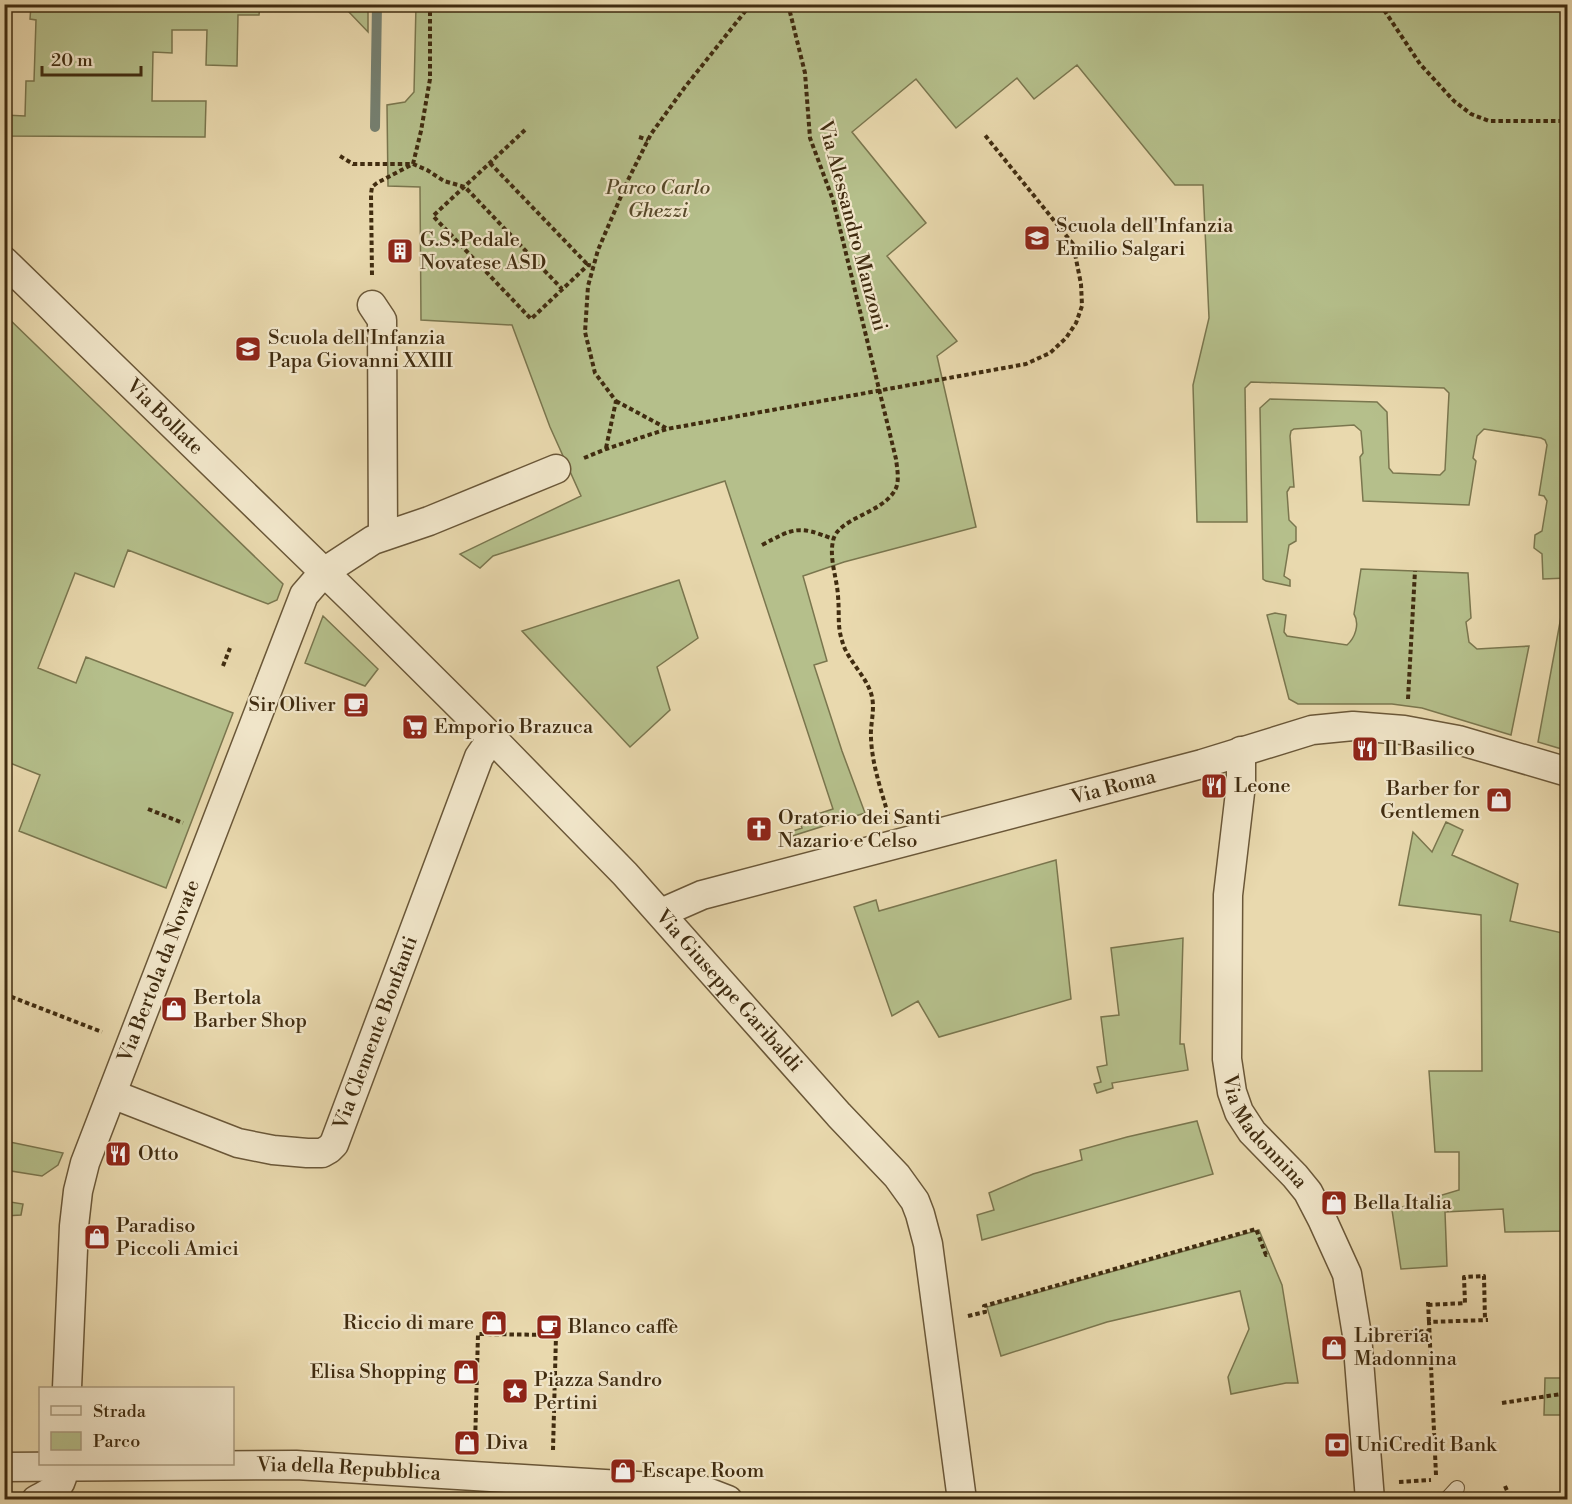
<svg xmlns="http://www.w3.org/2000/svg" width="1572" height="1504" viewBox="0 0 1572 1504" font-family="'Libre Bodoni',serif">
	<style>
		.green { fill: #b5bf8b; stroke: #7a764e; stroke-width: 1.5 }
		.lines { fill: none; stroke-linecap: round; stroke-linejoin: round }
		.stream { stroke: #768172; stroke-width: 10 }
		.lane-casing { stroke: #6a5738; stroke-width: 16 }
		.street-casing { stroke: #6a5738; stroke-width: 31 }
		.path { stroke: #402c10; stroke-width: 4; stroke-dasharray: 4.5 3; stroke-linecap: butt }
		.lane { stroke: #f1e6ca; stroke-width: 14 }
		.street { stroke: #f1e6ca; stroke-width: 28 }
		.labels { text-anchor: middle; dominant-baseline: central; stroke-width: 4.5; stroke-linejoin: round; paint-order: stroke }
		.park-label { font-size: 20px; font-style: italic; fill: #574929; stroke: #f1e6ca }
		.street-label { font-size: 20px; fill: #402c10; stroke: #f1e6ca }
		.poi-label { font-size: 20px; fill: #402c10; stroke: #f1e6ca; text-anchor: start }
	</style>
	<rect width="100%" height="100%" fill="#e9d9ae"/>
	<filter id="stains"><feTurbulence type="fractalNoise" baseFrequency=".00333" numOctaves="4"/><feColorMatrix values="0 0 0 0 .2 0 0 0 0 .09 0 0 0 0 .02 0 0 0 .5 -.17"/></filter>
	<radialGradient id="worn" r=".72"><stop offset=".6" stop-color="#630" stop-opacity="0"/><stop offset="1" stop-color="#630" stop-opacity=".3"/></radialGradient>
	<path class="green" d="M82 5 142 7V4L260 5 259 15H238L237 66 206 65 207 30H172V53L153 52 152 101H206L205 137 5 136V115L25 116 26 81H34L36 20 30 19 31 5Z
		M347 5H368V32L347 10Z
		M416 5H1567V578L1543 579 1542 554 1534 548 1535 535 1542 531 1547 501 1544 496 1539 495 1547 445 1545 440 1541 438 1484 429 1477 436 1473 458 1476 461 1469 505 1363 501 1360 457 1363 453 1361 431 1354 425 1294 429 1291 431 1290 436 1294 487H1290L1287 492 1289 520 1296 527V541L1289 545 1284 576 1290 580V586L1266 581 1263 579 1260 408 1270 399 1377 402 1387 412 1389 468 1393 473 1440 475 1445 470 1449 393 1444 388 1251 382 1245 388 1247 522H1197L1193 385 1209 318 1203 185H1175L1077 65 1034 99 1017 78 956 128 916 79 852 132 926 223 887 256 957 341 937 356 976 527 844 562 803 576 827 661 814 665 842 751 865 813 792 836 790 832 802 828 799 820 833 809 725 481 493 556 480 568 460 554 581 496 550 427 512 325 421 320 420 187 388 186 387 105 405 102 414 92Z
		M5 315 283 584 277 600 268 604 128 550 114 587 75 573 38 668 76 683 86 657 233 713 166 888 19 831 40 775 5 761Z
		M1361 569 1468 573 1471 618 1466 622 1469 642 1477 649 1529 646 1511 735 1422 708 1392 704H1298L1289 699 1267 615 1275 613 1286 615 1284 632 1287 636 1347 645C1355 638 1360 624 1354 614Z
		M679 580 698 638 657 667 670 710 630 747 522 631Z
		M1567 584 1568 704 1566 718 1567 719V743L1565 750 1538 742Z
		M323 616 378 669 365 686 305 663Z
		M1446 822 1463 830 1452 855 1518 884 1510 921 1567 934 1568 1071 1564 1072 1565 1164 1568 1165 1567 1231 1505 1232 1503 1209 1445 1212 1447 1266 1401 1269 1392 1210 1459 1190V1152H1435L1429 1071H1482L1481 915 1399 905 1413 832 1432 852Z
		M1056 860 1071 999 939 1037 918 1001 892 1016 854 907 876 900 879 911Z
		M1183 938 1180 1044H1184L1188 1070 1112 1083 1113 1088 1097 1093 1094 1084 1101 1082 1097 1067 1107 1065 1101 1017 1119 1015 1111 948Z
		M1197 1121 1213 1174 982 1240 977 1215 994 1210 989 1193 1033 1174 1082 1160 1080 1150 1127 1137Z
		M5 1141 63 1153 58 1165 42 1176 5 1170Z
		M4 1201 23 1204 21 1215 5 1216Z
		M1259 1230 1282 1285 1298 1383H1286L1231 1394 1228 1377 1249 1329 1240 1291 1107 1322 1001 1356 987 1307Z
		M1545 1378H1567V1415H1544Z"/>
	<g class="lines">
		<path class="stream" d="M375 127 377 4"/>
		<defs>
			<path id="lane" d="M1446 1500 1457 1488"/>
			<g id="street">
				<path id="s1" d="M4 261 356 603 492 738 625 874 839 1115 897 1176 915 1201 920 1214 928 1244 962 1500"/>
				<path d="M372 305 382 320 383 536"/>
				<path id="s2" d="M1241 751V784L1228 895 1227 1059 1232 1092 1239 1112 1252 1132 1295 1176 1308 1192 1322 1219 1347 1274 1357 1335 1370 1500"/>
				<path id="s3" d="M661 913 702 895 1202 764 1312 730 1353 726 1404 730 1458 740 1568 772"/>
				<path id="s4" d="M112 1094 238 1143 273 1150 307 1153H322L329 1149 334 1144 479 757 492 738"/>
				<path id="s5" d="M67 1388 74 1226 78 1191 85 1163 304 595 324 572 373 540 429 521 556 469"/>
				<path id="s6" d="M4 1467 296 1465 702 1490 728 1500"/>
				<path d="M36 1500C56 1489 63 1488 64 1464"/>
			</g>
		</defs>
		<use href="#lane" class="lane-casing"/>
		<use href="#street" class="street-casing"/>
		<path class="path" d="M788 4 805 73 810 138 833 200 896 459C897 468 900 482 895 490 882 514 837 518 833 541 829 559 837 578 838 596 840 618 836 627 845 649 853 666 868 679 872 697 875 711 870 725 871 738 872 764 881 790 888 814
			M1380 4 1420 64 1454 101 1471 114 1489 121H1568
			M525 130 433 216 531 319 588 265 594 266
			M639 137 648 140
			M340 156 353 164H413L427 170 444 181 465 187 562 289
			M490 163 588 265
			M372 275 371 194 372 187 377 183 413 164 421 131 430 79V4
			M616 401 666 428
			M606 448 616 401 595 373 585 332 588 286 598 250 628 180 651 134 685 87 751 4
			M584 458 606 449 667 429 1026 364 1050 353 1066 338 1076 323 1082 306 1081 284 1073 244 984 134
			M4 498H5
			M762 545C794 528 798 525 833 539
			M223 666 230 648
			M1408 699 1415 571
			M148 809 183 823
			M4 994 102 1032
			M1428 1302 1429 1322
			M1428 1305 1465 1303 1464 1277 1484 1276 1485 1320
			M968 1316 985 1312 984 1306 1256 1229 1266 1255 1269 1253
			M1389 1333 1429 1331
			M1502 1403 1568 1393
			M475 1445 478 1334 556 1335 553 1450
			M1436 1475 1429 1322 1488 1320
			M1399 1482 1431 1480
			M1505 1486 1511 1500
			M768 1496V1493
			M920 1500H924"/>
		<use href="#lane" class="lane"/>
		<use href="#street" class="street"/>
	</g>
	<defs>
		<symbol id="school-square" viewBox="-11 -11 22 22"><rect x="-9" y="-9" width="18" height="18" rx="4" fill="#8f2418" stroke="#f1e6ca"/><path d="M0-5L7-2L0 1L-7-2ZM-4 1L0 2.5L4 1V4Q0 6-4 4Z" fill="#fff"/></symbol>
		<symbol id="building-square" viewBox="-11 -11 22 22"><rect x="-9" y="-9" width="18" height="18" rx="4" fill="#8f2418" stroke="#f1e6ca"/><path d="M-4-6H4V6H1V3H-1V6H-4ZM-2.5-4.3h1.7v1.8h-1.7ZM.8-4.3h1.7v1.8H.8ZM-2.5-1h1.7V.8h-1.7ZM.8-1h1.7V.8H.8Z" fill="#fff"/></symbol>
		<symbol id="cafe-square" viewBox="-11 -11 22 22"><rect x="-9" y="-9" width="18" height="18" rx="4" fill="#8f2418" stroke="#f1e6ca"/><path d="M-5.5-4.5H6V0H3Q3 3.5 0 3.5H-2.5Q-5.5 3.5-5.5 0ZM3-3.2v2h1.7v-2ZM-6 4.5H4V6H-6Z" fill="#fff"/></symbol>
		<symbol id="supermarket-square" viewBox="-11 -11 22 22"><rect x="-9" y="-9" width="18" height="18" rx="4" fill="#8f2418" stroke="#f1e6ca"/><path d="M-6-5.5h2.5l.6 2H6L4.5 2H-2.5L-4.4-4H-6ZM-1.5 3.2a1.3 1.3 0 1 0 .1 0ZM3 3.2a1.3 1.3 0 1 0 .1 0Z" fill="#fff"/></symbol>
		<symbol id="restaurant-square" viewBox="-11 -11 22 22"><rect x="-9" y="-9" width="18" height="18" rx="4" fill="#8f2418" stroke="#f1e6ca"/><path d="M-5-6h1v4h1v-4h1v4h1v-4h1v5L-1.5 .5V6h-2V.5L-5-1ZM5-6V6H3V1.5H1.5Q1.5-4 5-6Z" fill="#fff"/></symbol>
		<symbol id="shop-square" viewBox="-11 -11 22 22"><rect x="-9" y="-9" width="18" height="18" rx="4" fill="#8f2418" stroke="#f1e6ca"/><path d="M-5-2.5h2.3a2.7 3.5 0 0 1 5.4 0H5L5.5 6h-11ZM-1.5-2.5h3a1.5 2.3 0 0 0-3 0Z" fill="#fff"/></symbol>
		<symbol id="church-square" viewBox="-11 -11 22 22"><rect x="-9" y="-9" width="18" height="18" rx="4" fill="#8f2418" stroke="#f1e6ca"/><path d="M-1.2-6h2.4v3.5h3.3v2.4h-3.3V6h-2.4V-.1h-3.3v-2.4h3.3Z" fill="#fff"/></symbol>
		<symbol id="sight-square" viewBox="-11 -11 22 22"><rect x="-9" y="-9" width="18" height="18" rx="4" fill="#8f2418" stroke="#f1e6ca"/><path d="M0-6L1.8-2.2L6-1.7L2.9 1.2L3.7 5.4L0 3.3L-3.7 5.4L-2.9 1.2L-6-1.7L-1.8-2.2Z" fill="#fff"/></symbol>
		<symbol id="bank-square" viewBox="-11 -11 22 22"><rect x="-9" y="-9" width="18" height="18" rx="4" fill="#8f2418" stroke="#f1e6ca"/><path d="M-6-4H6V4H-6ZM0-2.3a2.3 2.3 0 1 0 0 4.6a2.3 2.3 0 1 0 0-4.6Z" fill="#fff"/></symbol>
	</defs>
	<g fill-rule="evenodd">
		<use href="#school-square" x="1022" y="223" width="30" height="30"/>
		<use href="#building-square" x="385" y="236" width="30" height="30"/>
		<use href="#school-square" x="233" y="334" width="30" height="30"/>
		<use href="#cafe-square" x="341" y="690" width="30" height="30"/>
		<use href="#supermarket-square" x="400" y="712" width="30" height="30"/>
		<use href="#restaurant-square" x="1350" y="734" width="30" height="30"/>
		<use href="#restaurant-square" x="1199" y="771" width="30" height="30"/>
		<use href="#shop-square" x="1484" y="785" width="30" height="30"/>
		<use href="#church-square" x="744" y="814" width="30" height="30"/>
		<use href="#shop-square" x="159" y="994" width="30" height="30"/>
		<use href="#restaurant-square" x="103" y="1139" width="30" height="30"/>
		<use href="#shop-square" x="1319" y="1188" width="30" height="30"/>
		<use href="#shop-square" x="82" y="1222" width="30" height="30"/>
		<use href="#shop-square" x="479" y="1308" width="30" height="30"/>
		<use href="#cafe-square" x="534" y="1312" width="30" height="30"/>
		<use href="#shop-square" x="1319" y="1333" width="30" height="30"/>
		<use href="#shop-square" x="451" y="1357" width="30" height="30"/>
		<use href="#sight-square" x="500" y="1376" width="30" height="30"/>
		<use href="#shop-square" x="452" y="1428" width="30" height="30"/>
		<use href="#bank-square" x="1322" y="1430" width="30" height="30"/>
		<use href="#shop-square" x="608" y="1456" width="30" height="30"/>
	</g>
	<g class="labels">
		<g class="park-label">
			<text x="658" y="188">Parco Carlo<tspan x="658" dy="23">Ghezzi</tspan></text>
		</g>
		<g class="street-label">
			<text transform="translate(852 226) rotate(75)">Via Alessandro Manzoni</text>
			<text stroke="none"><textPath href="#s1" startOffset="224">Via Bollate</textPath></text>
			<text stroke="none"><textPath href="#s3" startOffset="470">Via Roma</textPath></text>
			<text stroke="none"><textPath href="#s5" startOffset="432">Via Bertola da Novate</textPath></text>
			<text stroke="none"><textPath href="#s1" startOffset="1029">Via Giuseppe Garibaldi</textPath></text>
			<text stroke="none"><textPath href="#s4" startOffset="354">Via Clemente Bonfanti</textPath></text>
			<text stroke="none"><textPath href="#s2" startOffset="393">Via Madonnina</textPath></text>
			<text stroke="none"><textPath href="#s6" startOffset="345">Via della Repubblica</textPath></text>
		</g>
		<g class="poi-label">
			<text x="1056" y="226">Scuola dell'Infanzia<tspan x="1056" dy="23">Emilio Salgari</tspan></text>
			<text x="420" y="240">G.S. Pedale<tspan x="420" dy="23">Novatese ASD</tspan></text>
			<text x="268" y="338">Scuola dell'Infanzia<tspan x="268" dy="23">Papa Giovanni XXIII</tspan></text>
			<text x="336" y="705" text-anchor="end">Sir Oliver</text>
			<text x="434" y="727">Emporio Brazuca</text>
			<text x="1384" y="749">Il Basilico</text>
			<text x="1234" y="786">Leone</text>
			<text x="1480" y="789" text-anchor="end">Barber for<tspan x="1480" dy="23">Gentlemen</tspan></text>
			<text x="778" y="818">Oratorio dei Santi<tspan x="778" dy="23">Nazario e Celso</tspan></text>
			<text x="194" y="998">Bertola<tspan x="194" dy="23">Barber Shop</tspan></text>
			<text x="138" y="1154">Otto</text>
			<text x="1354" y="1203">Bella Italia</text>
			<text x="116" y="1226">Paradiso<tspan x="116" dy="23">Piccoli Amici</tspan></text>
			<text x="474" y="1323" text-anchor="end">Riccio di mare</text>
			<text x="568" y="1327">Blanco caffè</text>
			<text x="1354" y="1336">Libreria<tspan x="1354" dy="23">Madonnina</tspan></text>
			<text x="446" y="1372" text-anchor="end">Elisa Shopping</text>
			<text x="534" y="1380">Piazza Sandro<tspan x="534" dy="23">Pertini</tspan></text>
			<text x="486" y="1443">Diva</text>
			<text x="1356" y="1445">UniCredit Bank</text>
			<text x="642" y="1471">Escape Room</text>
		</g>
	</g>
	<rect width="1572" height="1504" fill="none" stroke="#e9d9ae" stroke-width="24"/>
	<rect x="6" y="6" width="1560" height="1492" fill="none" stroke="#402c10" stroke-width="3"/>
	<rect x="12" y="12" width="1548" height="1480" fill="none" stroke="#402c10" stroke-width="1.5"/>
	<rect x="39" y="1387" width="195" height="78" fill="#f1e6ca" stroke="#aa9c80" stroke-width="1.5"/>
	<rect x="51" y="1406" width="30" height="9" fill="#f1e6ca" stroke="#aa9c80" stroke-width="1.5"/>
	<text x="93" y="1417" font-size="18" fill="#402c10">Strada</text>
	<rect x="51" y="1432" width="30" height="18" fill="#b5bf8b" stroke="#aa9c80" stroke-width="1.5"/>
	<text x="93" y="1447" font-size="18" fill="#402c10">Parco</text>
	<path d="M42 66v9h99v-9" fill="none" stroke="#402c10" stroke-width="3"/>
	<text x="51" y="66" font-size="18" fill="#402c10" stroke="#f1e6ca" stroke-width="4.5" paint-order="stroke">20 m</text>
	<rect width="100%" height="100%" filter="url(#stains)"/>
	<rect width="100%" height="100%" fill="url(#worn)"/>
</svg>
